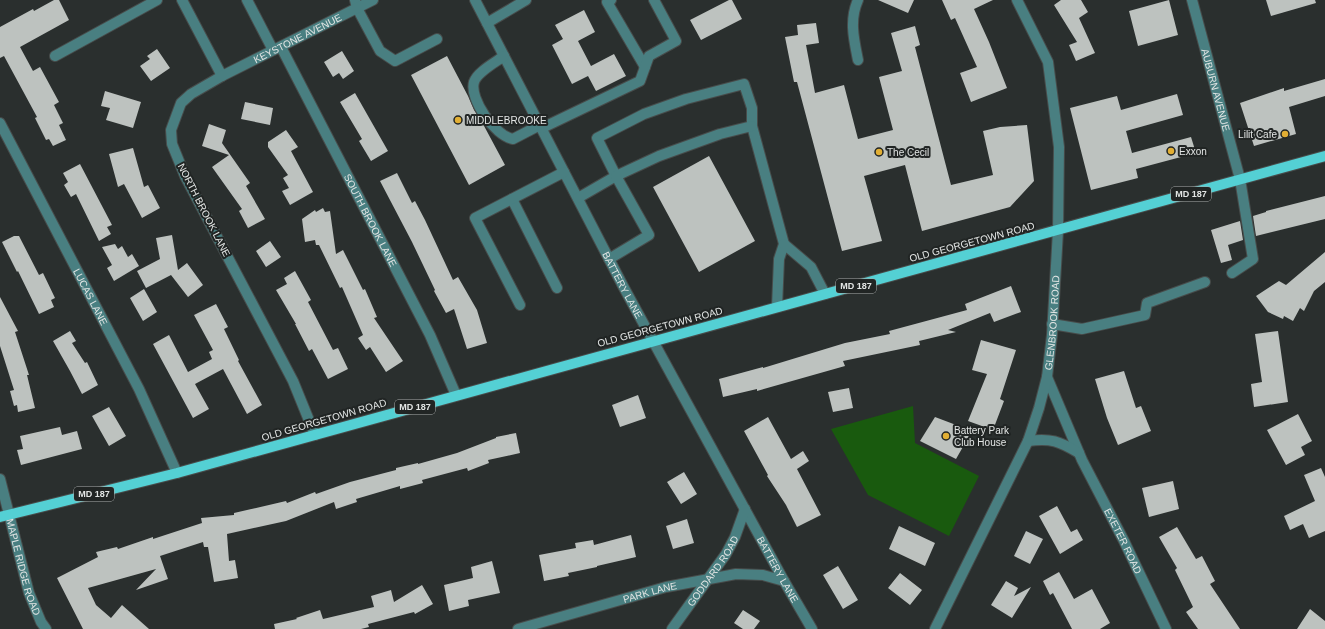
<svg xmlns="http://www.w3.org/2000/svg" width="1325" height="629" viewBox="0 0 1325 629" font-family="Helvetica,sans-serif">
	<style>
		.green { fill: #195a0e }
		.building { fill: #bdc2bf }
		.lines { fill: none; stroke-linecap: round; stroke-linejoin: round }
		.minor-casing { stroke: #474c4b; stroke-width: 12 }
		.major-casing { stroke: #474c4b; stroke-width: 12 }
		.minor { stroke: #497f81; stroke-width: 10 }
		.major { stroke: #54d0d4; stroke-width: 10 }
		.poi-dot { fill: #e2af34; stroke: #212524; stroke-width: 1.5 }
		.labels { text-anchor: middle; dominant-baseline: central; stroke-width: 4; stroke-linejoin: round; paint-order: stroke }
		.shield { fill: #212524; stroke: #a8abaa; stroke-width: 1 }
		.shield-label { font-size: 9px; font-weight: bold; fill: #e2e5e4 }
		.street-label { font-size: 10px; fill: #e2e5e4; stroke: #212524 }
		.poi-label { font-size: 10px; fill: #e2e5e4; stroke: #212524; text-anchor: start }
	</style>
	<rect width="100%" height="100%" fill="#2a2f2e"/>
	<path class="green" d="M913 406 915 443 979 476 949 536 868 495 831 429Z"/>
	<path class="building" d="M54 0H59L69 20 20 47 33 71 40 67 59 102 54 105 63 123 59 125 66 140 53 146 49 139 46 140 35 118 37 117 4 56 0 58V27L33 9 34 11Z
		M729 0H732L742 19 701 40 690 20Z
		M878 0H914L908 13Z
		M942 0H993L974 9 989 42 1007 88 971 102 960 73 977 67 955 18 951 20Z
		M1061 0H1081L1088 12 1079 18 1095 53 1076 61 1069 45 1077 42 1054 5Z
		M1169 0 1178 35 1138 46 1129 11Z
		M1266 0H1315L1316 3 1271 16Z
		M584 10 595 32 578 41 591 66 614 54 626 76 596 91 588 76 572 84 552 45 563 39 555 25Z
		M816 23 819 43 806 45 815 93 844 85 858 139 893 130 879 77 902 71 891 33 915 26 920 45 915 47 951 185 993 175 983 131 1000 127 1027 125 1034 181 1010 207 922 231 905 165 864 176 882 241 842 251 797 82H794L785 37 798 35 797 25Z
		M157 49 170 68 151 81 140 66 150 59 147 56Z
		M342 51 354 71 343 79 339 73 333 77 324 62Z
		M447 56 468 96 474 110 483 124 505 165 469 185 411 75Z
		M1325 79V96L1289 107 1296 134 1254 146 1240 103 1284 88V91Z
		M105 91 141 102 133 128 106 120 110 108 101 106Z
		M355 93 388 151 371 161 359 141 362 139 340 102Z
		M1177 94 1183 115 1126 131 1132 153 1191 137 1196 153 1136 169 1138 178 1091 190 1070 108 1117 96 1121 110Z
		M245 102 273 108 270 125 241 119Z
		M209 124 226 130 222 143 250 183 246 186 265 219 248 228 239 211 242 209 212 167 229 155 202 146Z
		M286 130 298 147 291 151 313 192 290 205 282 191 289 188 283 178 288 175 268 147V142Z
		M133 148 144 187 148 185 160 208 142 218 124 184 118 187 109 154Z
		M709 156 755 241 699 272 653 187Z
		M80 164 112 225 107 227 111 234 99 241 76 194 71 197 64 185 68 182 63 173Z
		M397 173 412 203 415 201 425 220 453 280 458 277 477 310 487 343 467 349 454 309 446 313 434 291 435 290 412 242 380 181Z
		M1325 196V219L1256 236 1253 216 1266 212V211Z
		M323 208 325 212 330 211 336 254 343 250 363 290 365 289 377 317 374 318 403 361 386 372 370 347 366 350 358 338 363 335 342 287 340 288 319 245H316L315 240 305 242 302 219 315 210 316 212Z
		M1240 221 1243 240 1228 245 1232 260 1221 263 1211 230Z
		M172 235 178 270 187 263 203 285 188 297 171 275 146 288 137 271 160 259 156 238Z
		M14 236H19L39 275 43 273 55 298 51 300 54 307 39 314 18 271 17 272 2 242Z
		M270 241 281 257 266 267 256 251Z
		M115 244 118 249 122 246 128 257 132 254 139 266 114 281 107 268 112 265 102 247Z
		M1325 252V282L1314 291 1304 311 1300 308 1293 321 1284 316 1283 319 1268 312 1256 296 1279 281 1286 285Z
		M295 271 311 300 308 302 333 350 338 348 348 369 328 379 312 349 309 351 295 324H296L276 290 287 284 284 278Z
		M1011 286 1021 312 994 322 990 313 948 330 956 332 919 341 920 345 843 361 845 366 757 391V389L723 397 719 379 763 367V368L845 343 890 334 889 331 967 310 965 304Z
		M144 289 157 312 143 321 130 298Z
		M0 297 18 331 15 332 29 375H27L35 408 18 412 17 405 14 406 10 391 14 390 0 346Z
		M216 304 228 327 224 329 239 360 238 361 262 405 247 414 223 369 195 384 209 409 193 418 153 344 169 335 188 372 212 359 209 352 213 350 194 315Z
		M70 331 76 341 72 343 85 363 87 362 98 385 82 394 70 371 53 341Z
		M1278 331 1288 402 1254 407 1251 384 1262 382 1255 334Z
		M981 340 1016 350 1000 399 1004 401 993 430 968 421 987 374 972 370Z
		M1124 371 1136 408 1141 406 1151 431 1118 445 1107 418 1095 379Z
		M849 388 853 408 833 412 828 392Z
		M638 395 646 418 620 427 612 405Z
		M109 407 126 436 109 446 92 416Z
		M1298 414 1312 441 1301 447 1305 455 1286 465 1267 430Z
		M768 417 791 459 803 451 809 461 797 469 821 515 797 527 786 505 767 476 768 475 744 431Z
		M935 417 972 431 956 459 920 441Z
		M60 427 62 435 77 431 82 449 21 465 17 450 23 449 20 436Z
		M516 433 520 453 488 460 489 463 468 471 467 468 422 480 423 483 400 489V486L356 499 357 502 336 509 334 502 286 521 227 534 229 561 235 560 238 578 214 582 208 547H204L203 542 160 556 168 579 136 590 156 569 88 588 96 605 111 618 122 605 149 629H83L57 578 98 557 96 552 117 547 118 549 153 537V539L202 523 201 518 234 515V513L286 501 287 503 315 492 316 494 350 482 396 470V468L418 463V464L457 453 496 438V437Z
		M1321 468 1325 477V531L1309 538 1303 524 1290 530 1284 516 1315 501 1304 475Z
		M684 472 697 494 681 504 667 482Z
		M1173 481 1179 509 1149 517 1142 488Z
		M1057 506 1071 532 1077 529 1083 540 1060 554 1039 516Z
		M687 519 694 543 673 549 666 526Z
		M899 526 935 543 925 566 889 549Z
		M1177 527 1196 559 1202 556 1215 581 1210 584 1240 629H1198L1186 612 1193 607 1175 570 1177 568 1159 537Z
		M1026 531 1043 539 1030 564 1014 556Z
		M631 535 636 557 597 566V567L568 573 569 576 544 581 539 555 576 548 575 543 593 540 594 545Z
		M492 561 500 593 468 600 469 606 449 611 444 585 473 578 471 567Z
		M838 566 858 600 843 609 823 575Z
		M1059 572 1074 599 1092 589 1110 623 1100 629H1072L1053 593 1050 595 1043 581Z
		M900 573 922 590 910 605 888 588Z
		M1006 581 1018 588 1014 596 1031 587 1012 618 991 605Z
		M422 585 433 604 415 614 414 612 368 624 369 627 361 629H275L274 624 297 619 296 618 320 610 323 619 374 607 371 596 391 590 394 602Z
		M1310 609 1325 621V629H1297Z
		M743 610 760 621 754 629H743L734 623Z"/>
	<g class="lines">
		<defs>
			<g id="minor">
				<path d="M182 0 222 76"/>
				<path d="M247 0 273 50"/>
				<path d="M355 0 357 8 380 51 395 61 437 39"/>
				<path id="s1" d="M475 0 623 286 784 581 812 629"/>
				<path d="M611 0 607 2 645 67"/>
				<path d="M858 0C849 20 854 40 858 60"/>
				<path id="s2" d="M1192 0 1240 179 1253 259 1232 273"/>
				<path d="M487 23 526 0"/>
				<path id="s3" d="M281 47 430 335 456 395"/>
				<path d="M55 56 157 0"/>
				<path d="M504 56C496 62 477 72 474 82 469 99 495 136 513 139L540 125"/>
				<path id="s4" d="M0 123 139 389 177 473"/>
				<path d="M542 128 640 81 649 56 676 41 654 0"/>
				<path d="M578 198 616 176 597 138 644 114 686 99 744 84 752 108V126L784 244 779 259 777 307"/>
				<path d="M512 199 557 288"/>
				<path d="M784 244 811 267 825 294"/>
				<path d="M609 259 649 235 616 176 659 156 720 134 752 126"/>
				<path d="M520 305 475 218 564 172"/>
				<path d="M1052 324 1082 329 1145 315 1147 303 1205 282"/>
				<path id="s5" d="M1047 377 1082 460 1124 541 1166 629"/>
				<path id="s6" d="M315 435 293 381 185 176 172 144 171 130 181 103 191 94 222 76 373 0"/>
				<path d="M1028 441C1051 438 1059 441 1079 453"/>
				<path id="s7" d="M0 479 29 593 41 622 46 629"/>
				<path id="s8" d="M518 629 666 587 736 574 763 575 784 581"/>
				<path id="s9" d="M672 629 726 554 735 537 745 509"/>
				<path id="s10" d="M935 629 1028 441 1039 408 1047 377 1052 335 1058 231 1059 147 1048 62 1017 0"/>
			</g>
			<path id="major" d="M0 517 177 473 1325 156"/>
		</defs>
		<use href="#minor" class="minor-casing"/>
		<use href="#major" class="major-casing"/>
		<use href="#minor" class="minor"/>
		<use href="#major" class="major"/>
	</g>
	<g class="poi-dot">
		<circle cx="458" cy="120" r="4"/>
		<circle cx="1285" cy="134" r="4"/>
		<circle cx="1171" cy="151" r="4"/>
		<circle cx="879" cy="152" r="4"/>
		<circle cx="946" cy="436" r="4"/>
	</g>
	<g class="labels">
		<g class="shield">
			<rect x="1171" y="187" width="40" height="14" rx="3"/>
			<rect x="836" y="279" width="40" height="14" rx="3"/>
			<rect x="395" y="400" width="40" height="14" rx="3"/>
			<rect x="74" y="487" width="40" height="14" rx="3"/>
		</g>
		<g class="shield-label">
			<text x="1191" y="194">MD 187</text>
			<text x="856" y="286">MD 187</text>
			<text x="415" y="407">MD 187</text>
			<text x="94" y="494">MD 187</text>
		</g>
		<g class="street-label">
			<text stroke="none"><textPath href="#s6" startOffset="501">KEYSTONE AVENUE</textPath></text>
			<text stroke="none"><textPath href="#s2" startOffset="93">AUBURN AVENUE</textPath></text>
			<text transform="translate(204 210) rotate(63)">NORTH BROOK LANE</text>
			<text stroke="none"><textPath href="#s3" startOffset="195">SOUTH BROOK LANE</textPath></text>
			<text transform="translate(972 242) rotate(-15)">OLD GEORGETOWN ROAD</text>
			<text stroke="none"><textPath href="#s1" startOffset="321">BATTERY LANE</textPath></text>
			<text stroke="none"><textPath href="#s4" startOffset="196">LUCAS LANE</textPath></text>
			<text stroke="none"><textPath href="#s10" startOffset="331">GLENBROOK ROAD</textPath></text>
			<text transform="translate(660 327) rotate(-15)">OLD GEORGETOWN ROAD</text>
			<text transform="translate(324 420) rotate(-16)">OLD GEORGETOWN ROAD</text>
			<text stroke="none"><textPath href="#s5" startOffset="181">EXETER ROAD</textPath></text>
			<text stroke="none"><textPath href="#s7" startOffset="91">MAPLE RIDGE ROAD</textPath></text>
			<text stroke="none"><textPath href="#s1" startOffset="645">BATTERY LANE</textPath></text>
			<text stroke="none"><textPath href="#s9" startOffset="71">GODDARD ROAD</textPath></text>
			<text stroke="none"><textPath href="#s8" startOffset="137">PARK LANE</textPath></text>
		</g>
		<g class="poi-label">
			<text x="466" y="120">MIDDLEBROOKE</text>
			<text x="1277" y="134" text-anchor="end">Lilit Cafe</text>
			<text x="1179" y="151">Exxon</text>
			<text x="887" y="152">The Cecil</text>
			<text x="954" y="430">Battery Park<tspan x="954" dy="12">Club House</tspan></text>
		</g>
	</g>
</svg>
